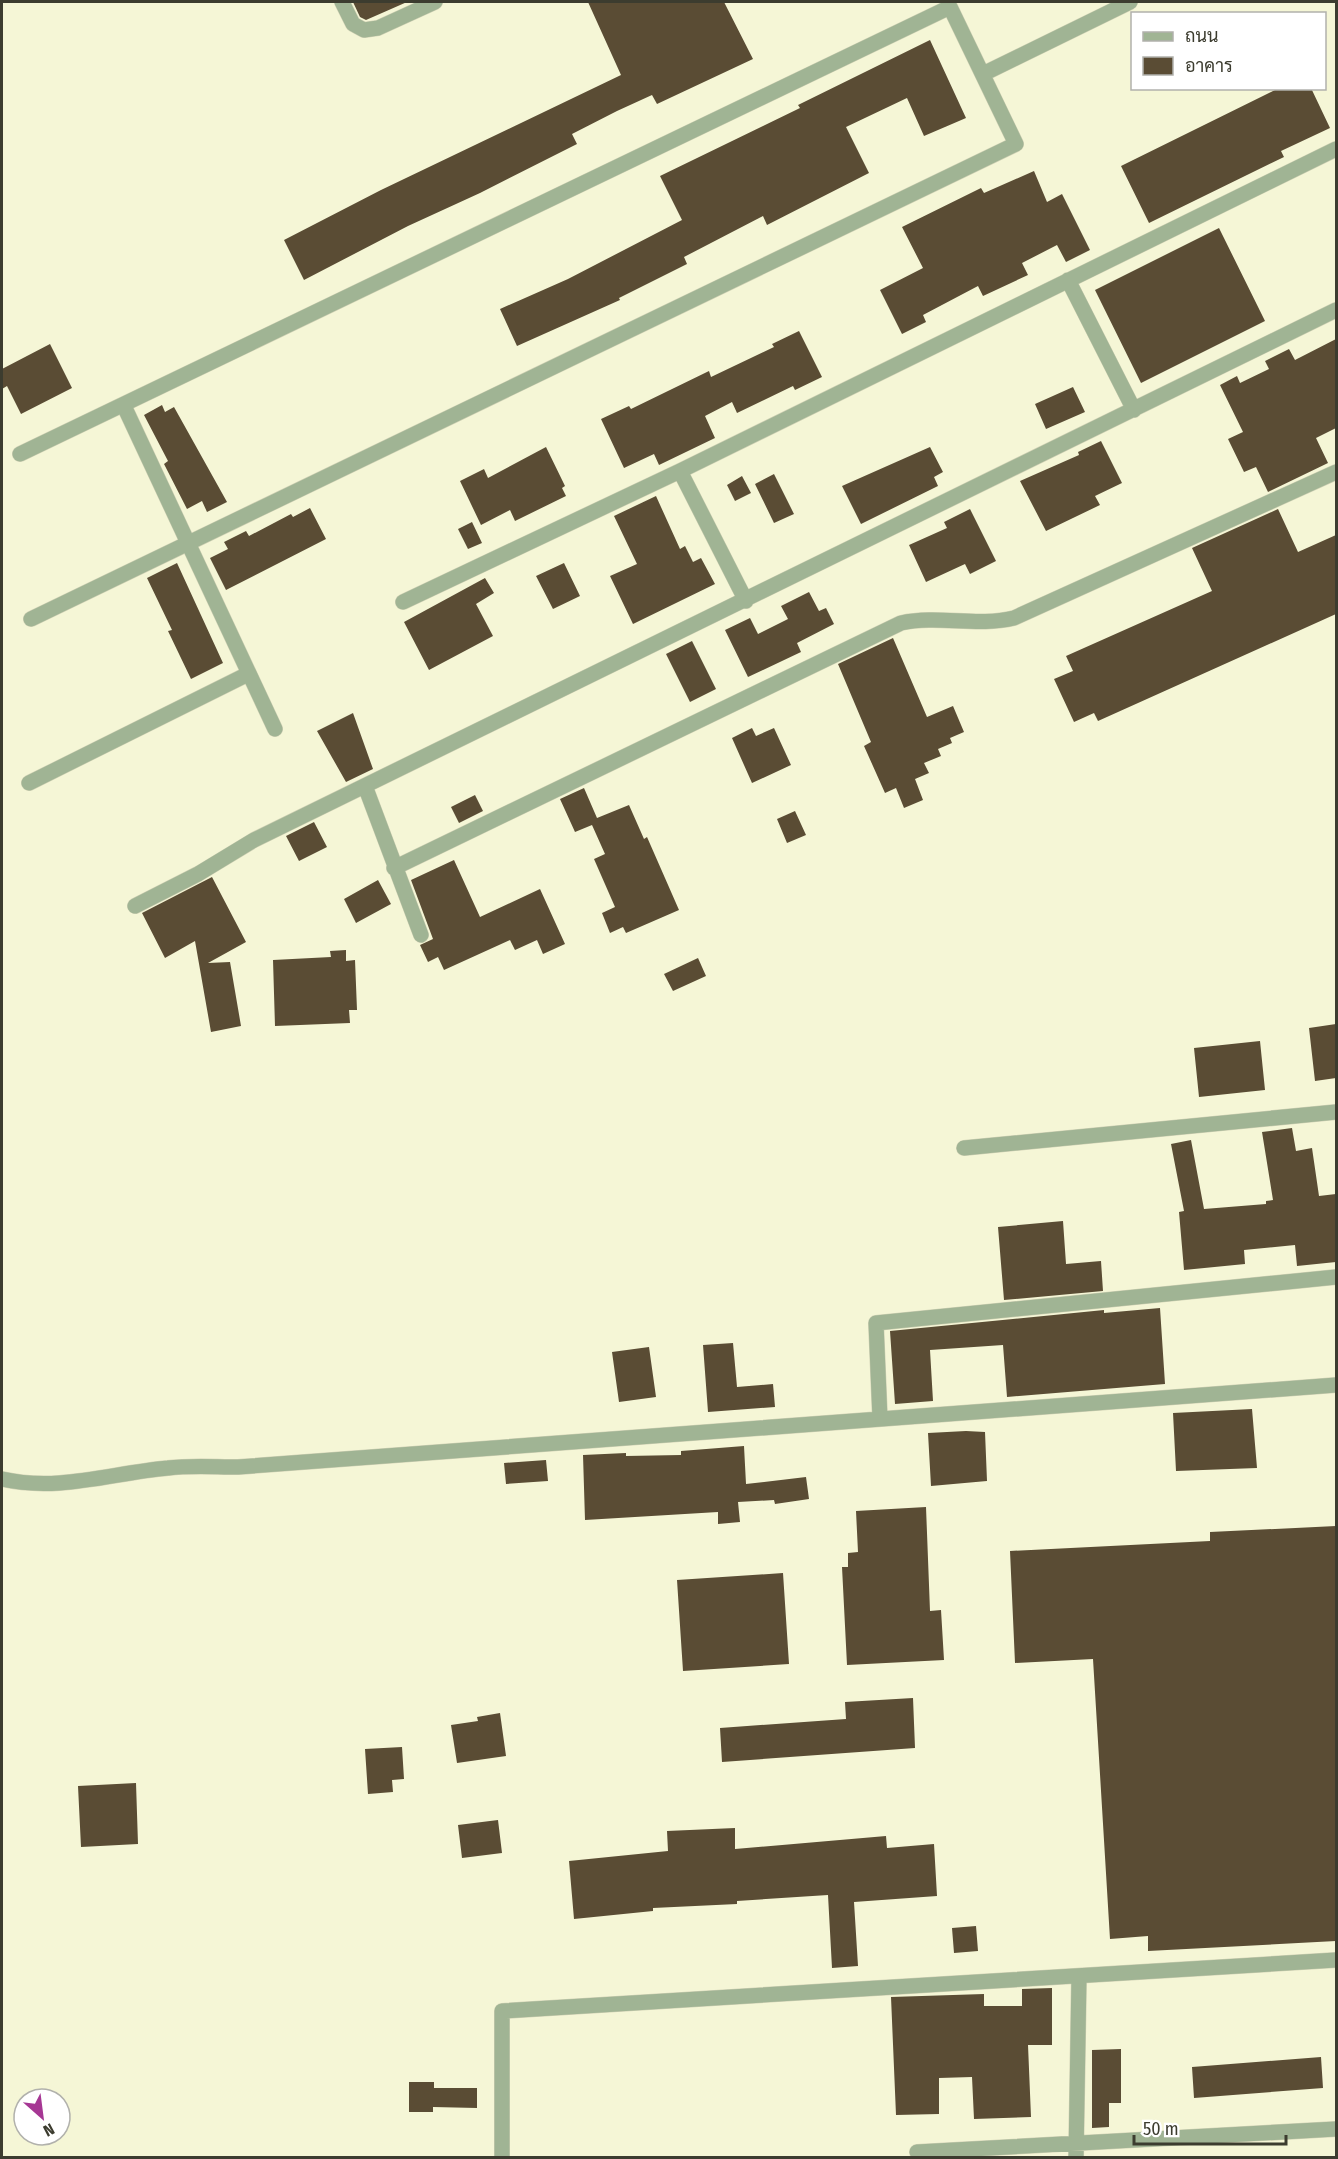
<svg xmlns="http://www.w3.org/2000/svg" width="1338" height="2159" viewBox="0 0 1338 2159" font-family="'Fira Sans Condensed',Sarabun,sans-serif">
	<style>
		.building { fill: #5a4c34 }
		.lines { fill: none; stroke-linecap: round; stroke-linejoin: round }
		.street-casing { stroke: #d0d1b5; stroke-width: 16 }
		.street { stroke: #a0b494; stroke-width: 15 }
	</style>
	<rect width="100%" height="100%" fill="#f5f6d6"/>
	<path class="building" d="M353 2H407L366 20 360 17Z
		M588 2H724L753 59 657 104 652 95 617 111 572 134 577 144 480 193 408 226 304 280 284 240 381 190 621 75Z
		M930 40 966 118 924 136 907 98 846 127 869 173 767 225 763 216 684 257 687 264 619 298 620 300 517 346 500 309 568 279 682 220 660 176 763 126 800 108 798 105Z
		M1279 88H1311L1330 128 1281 151 1284 157 1149 223 1121 166Z
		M1034 171 1047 202 1062 194 1090 250 1066 262 1057 245 1022 263 1028 275 983 296 978 286 923 315 926 322 902 334 880 290 923 268 902 227 981 188 984 193Z
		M1219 228 1265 321 1141 383 1095 290Z
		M799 331 822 377 795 390 793 386 737 413 732 402 705 416 715 438 659 465 654 454 624 468 601 419 629 406 631 409 709 371 711 377 774 347 772 344Z
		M1336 339V428L1316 438 1328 463 1268 492 1256 467 1244 472 1228 439 1243 432 1220 385 1237 376 1240 383 1269 369 1265 361 1289 349 1295 360Z
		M50 344 72 388 21 414 7 386 2 389V369Z
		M1073 387 1085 412 1046 429 1035 404Z
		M162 405 165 412 174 407 227 502 207 512 202 501 187 509 164 464 168 461 144 415Z
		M1101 441 1122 483 1095 496 1100 505 1046 531 1020 481 1079 455 1078 452Z
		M546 447 565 486 562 488 566 496 515 521 510 510 481 525 460 481 484 469 488 478Z
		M930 447 943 472 934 477 938 486 861 524 842 486Z
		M774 474 794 514 774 523 755 484Z
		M742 476 751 493 735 501 727 485Z
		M656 496 680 549 685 546 693 562 701 558 715 584 633 624 610 576 637 564 614 516Z
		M310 508 326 539 226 590 210 558 228 549 224 542 246 531 249 536 291 514 293 517Z
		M970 509 996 561 970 574 965 564 926 582 909 545 947 528 944 522Z
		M1278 509 1298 552 1336 535V614L1098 721 1094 713 1074 722 1054 679 1073 671 1066 656 1212 591 1192 548Z
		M472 522 482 543 468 549 458 529Z
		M177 563 223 663 191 679 168 631 172 630 147 578Z
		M564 563 580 596 553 609 536 576Z
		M485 578 494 593 476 604 493 636 429 670 404 622Z
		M809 592 819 611 826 608 834 624 797 643 801 652 748 677 725 630 750 618 758 634 788 619 781 606Z
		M893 638 927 717 953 706 964 732 950 738 952 743 938 749 941 756 924 763 929 773 915 779 923 800 904 808 896 788 885 793 864 746 871 742 838 664Z
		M692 641 716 689 690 702 666 654Z
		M353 713 373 769 346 782 317 731Z
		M752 728 756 736 774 728 791 765 752 783 732 738Z
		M584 788 597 818 629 805 644 839 647 837 679 910 626 933 623 927 610 933 602 913 615 907 594 859 605 854 592 825 575 832 560 799Z
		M475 795 483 811 459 823 451 807Z
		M795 811 806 835 787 843 777 819Z
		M314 822 327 847 299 861 286 836Z
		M454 860 480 917 540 889 565 944 543 954 537 940 515 950 510 940 444 970 438 957 428 962 420 945 433 939 411 880Z
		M212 877 246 942 208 963 230 962 241 1026 211 1032 195 941 165 958 142 913Z
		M378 880 391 904 356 923 344 899Z
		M346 950V961L355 960 357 1010H349L350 1023 275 1026 273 960 331 957 330 951Z
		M698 958 706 976 673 991 664 974Z
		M1336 1024V1078L1315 1081 1309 1028Z
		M1260 1041 1265 1090 1199 1097 1194 1048Z
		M1292 1128 1296 1151 1312 1148 1319 1196 1336 1194V1262L1297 1266 1295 1245 1244 1250 1245 1264 1184 1270 1179 1212 1184 1211 1171 1144 1191 1140 1204 1209 1266 1204V1201L1273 1200 1262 1132Z
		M1063 1221 1066 1264 1101 1261 1103 1291 1004 1300 998 1227Z
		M1160 1308 1165 1384 1007 1397 1003 1345 930 1350 933 1401 895 1404 890 1331 1104 1310V1313Z
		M733 1343 737 1387 773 1384 775 1407 708 1412 703 1345Z
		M649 1347 656 1397 619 1402 612 1352Z
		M1252 1409 1257 1468 1176 1471 1173 1413Z
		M966 1431 985 1432 987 1481 931 1486 928 1433Z
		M744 1446 746 1484 806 1477 809 1499 775 1504 774 1500 738 1502 740 1522 718 1524V1512L585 1520 583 1455 626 1453V1456L681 1455V1451Z
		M546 1460 548 1481 506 1484 504 1463Z
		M926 1507 930 1611 941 1610 944 1660 847 1665 842 1567H848V1553L858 1552 856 1511Z
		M1336 1526V1941L1148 1951V1936L1110 1939 1093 1659 1015 1663 1010 1551 1210 1541V1532Z
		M783 1573 789 1664 683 1671 677 1580Z
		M913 1698 915 1748 722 1762 720 1728 846 1719 845 1702Z
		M500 1713 506 1756 457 1763 451 1725 478 1721 477 1717Z
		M402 1747 404 1779 392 1780 393 1792 368 1794 365 1749Z
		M136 1783 138 1844 81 1847 78 1786Z
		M498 1820 502 1853 462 1858 458 1825Z
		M735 1828V1849L886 1836 887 1848 934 1844 937 1896 854 1902 858 1966 832 1968 828 1895 737 1901V1904L653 1908V1911L574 1919 569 1861 668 1851 667 1831Z
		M976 1926 978 1951 954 1953 952 1928Z
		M1052 1988V2045H1028L1031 2117 974 2119 972 2077 939 2078V2114L896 2115 891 1997 984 1994V2006H1022V1989Z
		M1121 2049V2103H1109V2127L1092 2128V2050Z
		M1321 2057 1323 2088 1194 2098 1192 2067Z
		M409 2082H434V2088H477V2108L433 2107V2112H409Z"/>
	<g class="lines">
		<defs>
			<path id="street" d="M342 2 353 24 364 30 378 28 435 2
				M983 74 1130 2
				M1068 280 1134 410
				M124 406 275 729
				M20 454 950 7 1016 144 31 619
				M680 471 746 601
				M403 602 680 471 1336 149
				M29 783 248 674
				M365 786 421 935
				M394 868 901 623C939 615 977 627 1014 618L1336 472
				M135 906 198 874 254 840 1336 310
				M964 1148 1336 1112
				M880 1419 876 1323 1336 1277
				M2 1479C59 1492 111 1473 168 1468 191 1465 215 1467 238 1467L1336 1385
				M917 2152 1336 2129
				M502 2158V2011L1336 1960
				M1076 2158 1079 1976"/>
		</defs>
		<use href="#street" class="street-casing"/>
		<use href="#street" class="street"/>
	</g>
	<rect width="1338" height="2159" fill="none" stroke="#3c3c2f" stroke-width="6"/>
	<rect x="1131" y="12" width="195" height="78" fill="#ffffff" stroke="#b1b1ac" stroke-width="1.5"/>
	<rect x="1143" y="32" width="30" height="9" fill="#a0b494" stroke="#b1b1ac" stroke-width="1.5"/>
	<text x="1185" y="42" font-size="18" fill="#3c3c2f">ถนน</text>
	<rect x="1143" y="57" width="30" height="18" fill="#5a4c34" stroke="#b1b1ac" stroke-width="1.5"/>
	<text x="1185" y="72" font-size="18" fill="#3c3c2f">อาคาร</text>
	<g transform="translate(42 2117) rotate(152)"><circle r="28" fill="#ffffff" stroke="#b1b1ac" stroke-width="1.5"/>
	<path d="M0-4.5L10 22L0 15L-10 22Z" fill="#a63794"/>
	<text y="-9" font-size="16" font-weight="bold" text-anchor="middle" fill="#3c3c2f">N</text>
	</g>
	<path d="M1134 2135v9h152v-9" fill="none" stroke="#3c3c2f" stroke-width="3"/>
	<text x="1143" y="2135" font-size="18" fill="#3c3c2f" stroke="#ffffff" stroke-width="4.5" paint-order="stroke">50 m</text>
</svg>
